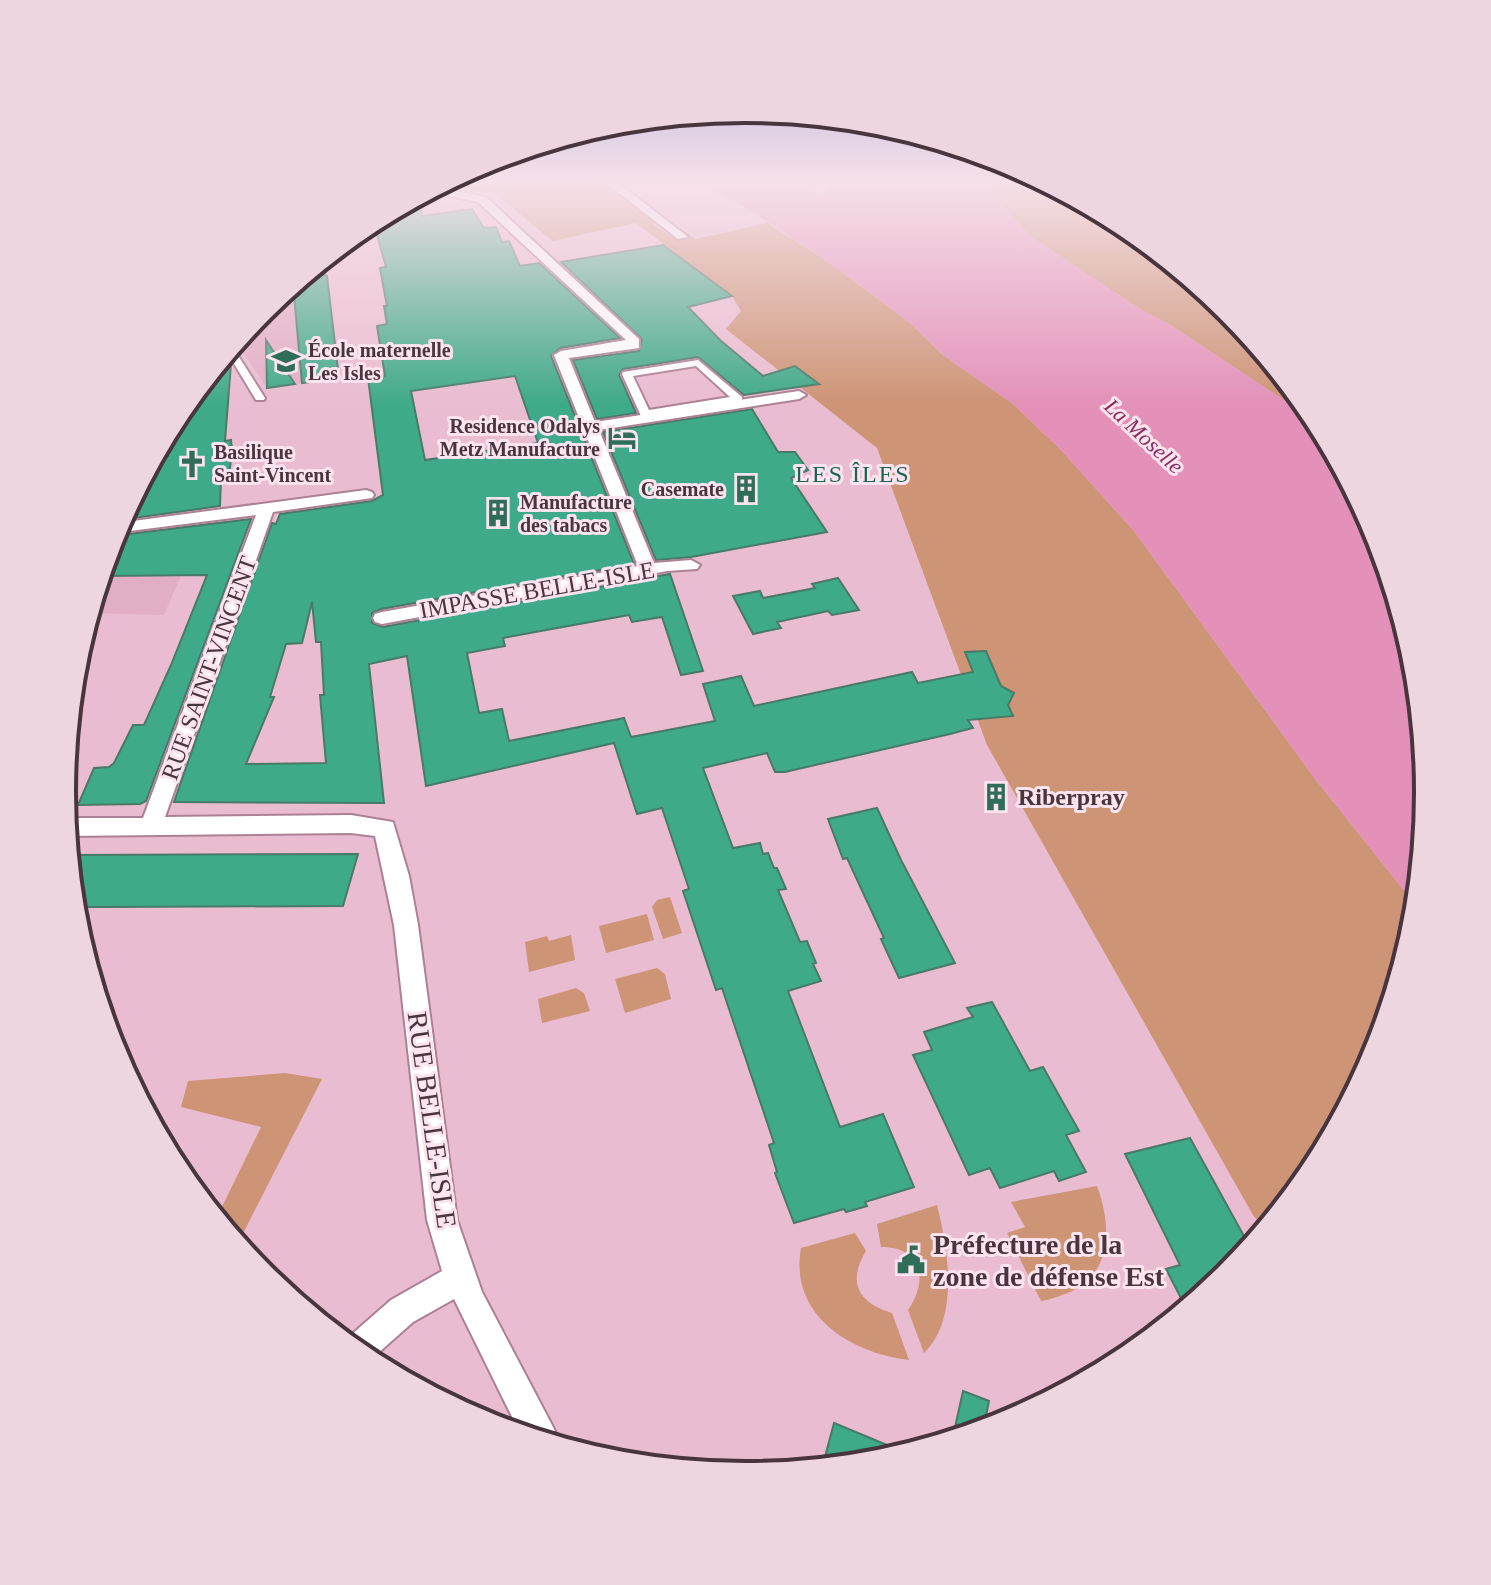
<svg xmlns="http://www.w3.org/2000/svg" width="1491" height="1585" viewBox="0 0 1491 1585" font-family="Georgia,serif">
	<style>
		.built { fill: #e2aec6 }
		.green { fill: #cd9475 }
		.water { fill: #e391b9 }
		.building { fill: #3faa89; stroke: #497968; stroke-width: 2; fill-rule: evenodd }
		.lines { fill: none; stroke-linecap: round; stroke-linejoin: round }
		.pedestrian-casing { stroke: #ac8195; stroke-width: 4 }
		.minor-casing { stroke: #ac8195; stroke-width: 4 }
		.pedestrian { fill: #fff; fill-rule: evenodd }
		.minor { fill: #fff; fill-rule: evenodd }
		.labels { text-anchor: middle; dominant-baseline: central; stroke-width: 6; stroke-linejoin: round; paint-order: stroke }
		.far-poi-label { font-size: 20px; font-weight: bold; fill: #48353e; stroke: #fce4ef; text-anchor: start }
		.far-water-label { font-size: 22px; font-style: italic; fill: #8a2b60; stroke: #fce4ef }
		.far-quarter-label { font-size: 24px; letter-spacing: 2px; fill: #1a6550; stroke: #fce4ef }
		.street-label { font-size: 24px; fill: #48353e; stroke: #fce4ef }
		.poi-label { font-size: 24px; font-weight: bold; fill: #48353e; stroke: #fce4ef; text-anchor: start }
		.near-street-label { font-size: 28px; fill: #48353e; stroke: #fce4ef }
		.near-poi-label { font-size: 28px; font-weight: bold; fill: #48353e; stroke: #fce4ef; text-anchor: start }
		.rim { fill: none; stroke: #48353e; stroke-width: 4 }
	</style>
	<rect width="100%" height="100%" fill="#eabcd1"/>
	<path class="built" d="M312 268 327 276 339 378 267 388 236 341 263 309Z
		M229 521 212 561 187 562 164 615 89 613 113 534Z"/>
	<path class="green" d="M444 182H621L666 218 652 224 671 236 686 232 696 239 767 223 821 257 909 322 943 355 1013 404 1061 450 1134 531 1316 780 1418 908 1416 926 1377 1054 1314 1173 1265 1231 1253 1215 987 745 877 448 726 329 741 311 732 296 636 223 552 241 496 194 437 186Z
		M981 182H1047L1126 224 1229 310 1314 413 1324 432 1308 416 1167 323 1143 311 1031 237Z
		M670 897 682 933 663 939 652 907 657 900Z
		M647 914 654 940 606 953 599 926Z
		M571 935 575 960 529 972 525 942 547 936 549 941Z
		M657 968 665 974 671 999 625 1013 615 979Z
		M576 988 584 993 590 1011 542 1023 538 999Z
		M285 1073 322 1079 237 1245 216 1219 261 1127 181 1107 188 1081Z
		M1097 1186C1112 1226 1113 1277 1065 1294 1057 1297 1049 1300 1041 1301L1007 1233 1025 1227 1011 1202Z
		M937 1205C948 1248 960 1318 924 1353L908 1310C929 1280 922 1247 881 1247L877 1224Z
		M855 1233 866 1251C847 1282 858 1303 892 1313L909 1360C850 1353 789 1315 801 1248Z"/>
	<path class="water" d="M697 182C716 182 779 178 793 183 806 187 815 197 829 192L828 182H981L1031 237 1143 311 1167 323 1308 416 1324 432 1377 531 1416 660 1429 793 1418 908 1316 780 1134 531 1061 450 1013 404 943 355 909 322 821 257 746 208Z"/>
	<path class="building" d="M414 205 421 207 422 216 472 209 484 228 496 227 502 242 509 241 520 266 539 263 620 338 560 348 551 356 634 564 381 609 372 613V623L383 627 670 574 703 671 681 675 662 617 632 622 629 615 503 638 505 646 467 653 479 713 502 709 509 741 624 718 631 737 715 721 703 684 741 676 754 706 912 672 918 683 973 672 965 652 986 651 1001 686 1014 693 1008 705 1013 716 968 720 973 728 950 734 785 772H775L767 753 703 768 733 848 760 843 763 854 768 853 774 868H777L786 889 778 890 800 942 807 941 816 963 813 964 821 981 788 991 840 1127 883 1114 914 1187 865 1202 867 1206 846 1212 844 1209 794 1223 775 1173 777 1172 769 1145 774 1143 722 988 716 990 683 891 689 889 662 808 637 814 614 743 426 786 407 656 369 664 384 803 174 802 272 523 276 524 280 514 372 501 383 495 368 378 385 376 377 326 387 324 384 306H387L380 268 386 267 373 220 397 207ZM515 376 538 443 425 460 411 391ZM312 602 316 642H321L324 695H320L326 763 246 764 274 697H270L286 644 302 643Z
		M663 245 732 296 688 307 720 340 763 376 795 366 819 384 744 395 698 357 623 369 619 375 636 413 597 419 573 360 639 351 642 339 561 262Z
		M312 268 327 276 339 378 302 383 293 284Z
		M266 340 295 384 267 388Z
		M225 355 231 364 225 441 231 440 232 450 229 476 221 478 220 506 120 520 177 412Z
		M752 409 778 452H795L808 470 791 478 827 532 691 557 656 560 603 432Z
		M251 519 146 801 140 804 78 805 94 768 109 767 114 763 133 725H144L171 665 207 575 101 576 113 536Z
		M838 578 859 610 832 615 828 611 777 622 781 628 753 634 733 596 760 591 763 598 815 588 812 584Z
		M877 808 901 860 955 963 899 978 881 939 884 938 847 858 843 859 828 819Z
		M358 854 343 906 107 907H73L68 855Z
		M992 1002 1030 1071 1043 1067 1079 1131 1066 1135 1086 1172 1059 1181 1054 1171 1000 1188 990 1168 969 1175 913 1055 932 1050 924 1032 973 1017 967 1008Z
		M1190 1138 1251 1249 1228 1276 1187 1310 1166 1269 1180 1265 1125 1154Z
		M963 1391 989 1401 983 1431 952 1441Z
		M834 1423 909 1454 878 1463 822 1468Z"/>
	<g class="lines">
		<defs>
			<path id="pedestrian" d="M232 346 265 398 264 400H256L227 352Z
				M698 360 742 397V401L641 416 622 374 623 372ZM696 366 730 397 649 410 633 376Z"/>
			<path id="minor" d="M605 182H617L688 237 678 239Z
				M436 187 486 197 639 339V348L569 358 595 422 799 391 806 395 799 399 599 430 654 563 691 560 700 565 697 569 667 571 382 624 375 622 373 618 375 614 382 612 638 566 554 355 561 351 626 340 478 202 427 191Z
				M341 245 343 248 337 254H330Z
				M366 490 372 492 374 495 372 498 273 512 165 817 351 815 393 822 409 876 418 925 457 1220 482 1292 554 1429 559 1441 557 1446 521 1435 454 1299 413 1322 368 1362 343 1342 391 1300 442 1271 427 1220 394 925 375 836 351 833 66 836 65 818H143L256 515 114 533 118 523Z"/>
		</defs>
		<use href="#pedestrian" class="pedestrian-casing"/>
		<use href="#minor" class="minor-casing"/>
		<use href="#pedestrian" class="pedestrian"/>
		<use href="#minor" class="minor"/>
	</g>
	<linearGradient id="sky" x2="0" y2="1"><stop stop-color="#a6a6d5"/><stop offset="0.45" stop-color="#f6e1ea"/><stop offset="1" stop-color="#f6e1ea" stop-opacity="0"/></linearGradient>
	<rect width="1491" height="404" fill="url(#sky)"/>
	<defs>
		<symbol id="school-bare" viewBox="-9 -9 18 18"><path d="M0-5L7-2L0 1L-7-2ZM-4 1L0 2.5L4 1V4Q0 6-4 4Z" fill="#2f6d59" stroke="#fce4ef" stroke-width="2.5" paint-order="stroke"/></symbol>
		<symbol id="hotel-bare" viewBox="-9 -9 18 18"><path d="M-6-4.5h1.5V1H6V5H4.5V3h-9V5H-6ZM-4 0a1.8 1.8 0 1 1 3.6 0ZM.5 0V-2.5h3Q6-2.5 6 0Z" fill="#2f6d59" stroke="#fce4ef" stroke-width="2.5" paint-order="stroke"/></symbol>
		<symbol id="church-bare" viewBox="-9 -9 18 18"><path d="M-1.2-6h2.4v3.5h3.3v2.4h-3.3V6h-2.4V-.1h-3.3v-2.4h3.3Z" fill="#2f6d59" stroke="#fce4ef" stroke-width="2.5" paint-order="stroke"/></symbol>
		<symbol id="building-bare" viewBox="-9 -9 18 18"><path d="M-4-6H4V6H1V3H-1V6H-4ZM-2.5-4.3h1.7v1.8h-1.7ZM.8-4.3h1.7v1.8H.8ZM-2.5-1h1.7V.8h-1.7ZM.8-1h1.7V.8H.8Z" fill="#2f6d59" stroke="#fce4ef" stroke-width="2.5" paint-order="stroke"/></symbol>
		<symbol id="civic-bare" viewBox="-9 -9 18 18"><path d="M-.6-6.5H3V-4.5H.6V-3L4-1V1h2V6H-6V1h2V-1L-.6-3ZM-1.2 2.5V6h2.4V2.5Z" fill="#2f6d59" stroke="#fce4ef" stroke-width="2.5" paint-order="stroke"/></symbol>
	</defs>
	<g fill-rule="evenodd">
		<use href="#school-bare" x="266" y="341" width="40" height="40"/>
		<use href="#hotel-bare" x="602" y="418" width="40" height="40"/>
		<use href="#church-bare" x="172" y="444" width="40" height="40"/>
		<use href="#building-bare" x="726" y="469" width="40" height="40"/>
		<use href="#building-bare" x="478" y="493" width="40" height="40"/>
		<use href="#building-bare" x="976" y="777" width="40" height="40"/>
		<use href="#civic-bare" x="891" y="1240" width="40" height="40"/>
	</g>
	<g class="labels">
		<g class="far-poi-label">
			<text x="308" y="350">École maternelle<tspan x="308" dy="23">Les Isles</tspan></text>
			<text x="600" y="426" text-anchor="end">Residence Odalys<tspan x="600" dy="23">Metz Manufacture</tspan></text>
			<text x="214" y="452">Basilique<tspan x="214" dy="23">Saint-Vincent</tspan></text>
			<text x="724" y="489" text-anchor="end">Casemate</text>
			<text x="520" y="502">Manufacture<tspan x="520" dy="23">des tabacs</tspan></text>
		</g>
		<g class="far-water-label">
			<text transform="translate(1144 436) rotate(43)">La Moselle</text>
		</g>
		<g class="far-quarter-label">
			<text x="853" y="474">LES ÎLES</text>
		</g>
		<g class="street-label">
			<text transform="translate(537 590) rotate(-10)">IMPASSE BELLE-ISLE</text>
			<text transform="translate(209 668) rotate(-70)">RUE SAINT-VINCENT</text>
		</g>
		<g class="poi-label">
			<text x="1018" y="797">Riberpray</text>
		</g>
		<g class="near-street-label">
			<text transform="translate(432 1120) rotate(82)">RUE BELLE-ISLE</text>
		</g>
		<g class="near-poi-label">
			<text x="933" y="1244">Préfecture de la<tspan x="933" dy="32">zone de défense Est</tspan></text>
		</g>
	</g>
	<path d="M0 0H1491V1585H0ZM76 792a669 669 0 1 1 1338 0a669 669 0 1 1-1338 0Z" fill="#eed6e1" fill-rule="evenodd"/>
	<path class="rim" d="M76 792a669 669 0 1 1 1338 0a669 669 0 1 1-1338 0Z"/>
</svg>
